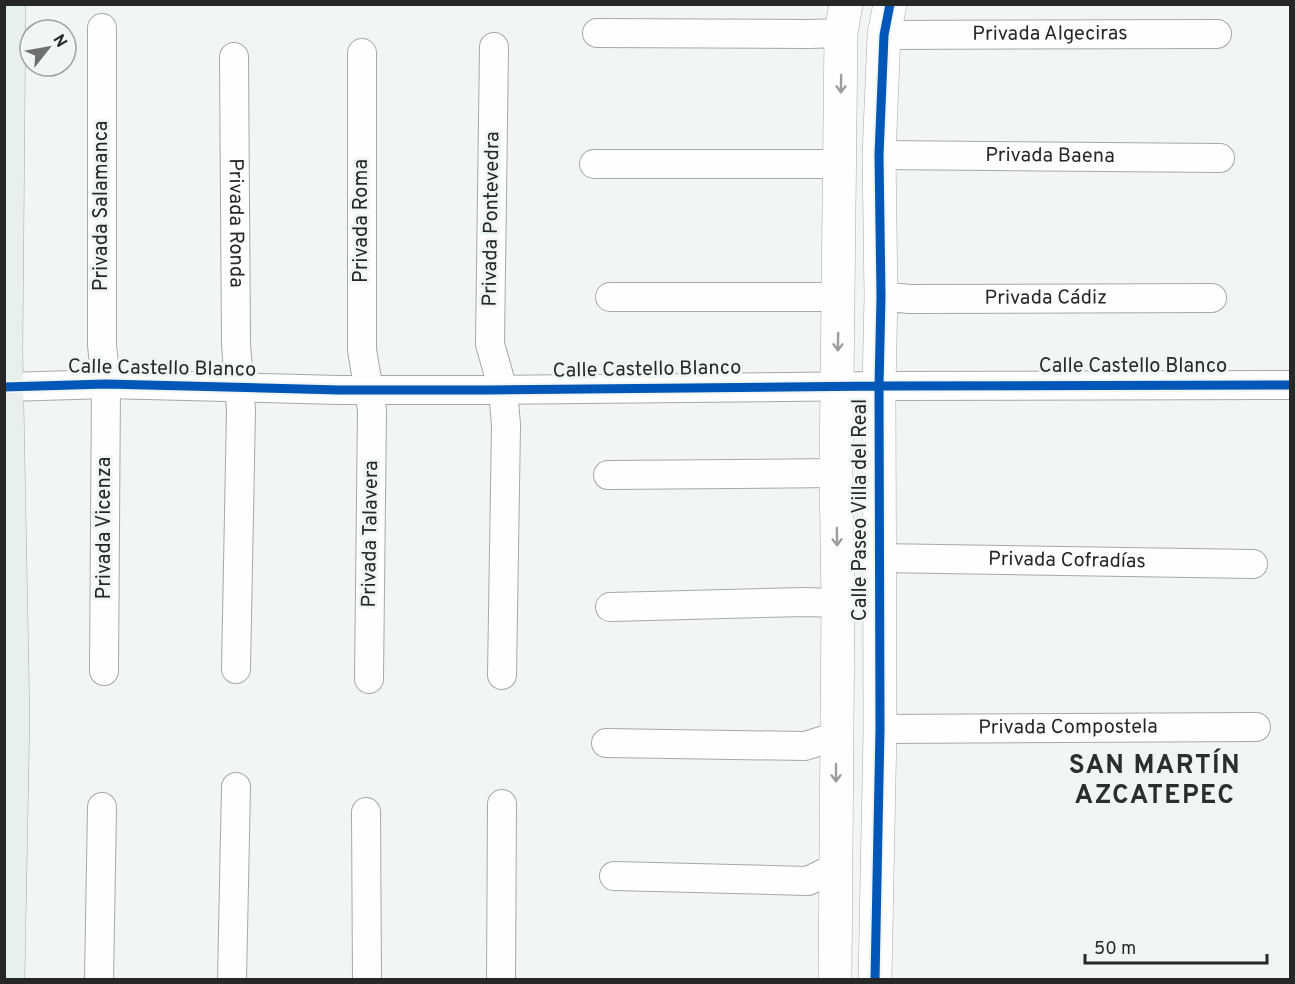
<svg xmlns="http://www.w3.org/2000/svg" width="1295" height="984" viewBox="0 0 1295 984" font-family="Overpass,sans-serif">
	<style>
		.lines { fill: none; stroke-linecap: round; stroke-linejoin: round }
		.minor-casing { stroke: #a7a9a8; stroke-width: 30 }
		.tertiary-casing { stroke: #a7a9a8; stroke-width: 34 }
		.secondary-casing { stroke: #a7a9a8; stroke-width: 34 }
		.minor { stroke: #fdfefd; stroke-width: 28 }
		.tertiary { stroke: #fdfefd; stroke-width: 33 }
		.secondary { stroke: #e8f0ef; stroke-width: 33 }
		.cycleway-casing { stroke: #f0f6f4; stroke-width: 13 }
		.cycleway { stroke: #0057b8; stroke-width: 9 }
		.oneway { stroke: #9c9e9d }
		.labels { text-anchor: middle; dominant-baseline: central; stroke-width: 6; stroke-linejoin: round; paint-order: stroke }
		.street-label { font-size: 20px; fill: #262828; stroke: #f0f6f4 }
		.district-label { font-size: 26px; font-weight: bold; letter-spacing: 1.5px; fill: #2a2f2d; stroke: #f0f6f4 }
	</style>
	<rect width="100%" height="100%" fill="#f1f5f3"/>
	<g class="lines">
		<defs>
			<g id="minor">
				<path d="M102 28V345L106 384 104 671"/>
				<path d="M597 33 809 34 841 33"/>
				<path id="s1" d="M884 35 1217 34"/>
				<path d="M494 47 490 344 503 390 506 425 502 675"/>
				<path d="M362 53V350L372 410 369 679"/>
				<path id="s2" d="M234 57 236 344 241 410 236 669"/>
				<path id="s3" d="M879 155 1220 158"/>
				<path d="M594 164H840"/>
				<path id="s4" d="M881 296 909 299 1212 298"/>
				<path d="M610 297H839"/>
				<path d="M8 387 106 384 339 390H488L879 386 1290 385"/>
				<path d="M608 475 836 473"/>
				<path id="s5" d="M879 558 1253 564"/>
				<path d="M610 607 805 602 838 603"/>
				<path id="s6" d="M880 729 1256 727"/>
				<path d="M606 743 805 746 837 736"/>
				<path d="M366 812 367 980"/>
				<path d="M614 876 808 881 836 867"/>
				<path d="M99 980 102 807"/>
				<path d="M232 980 236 787"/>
				<path d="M501 980 502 804"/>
			</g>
			<path id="tertiary" d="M835 980 838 603 836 473 841 33 846 4
				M875 980 880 729 879 386 881 296 879 155 884 35 890 4"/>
			<path id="secondary" d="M8 980 13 716 6 352 9 4"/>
		</defs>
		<use href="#minor" class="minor-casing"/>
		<use href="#tertiary" class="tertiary-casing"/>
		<use href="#secondary" class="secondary-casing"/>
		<use href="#minor" class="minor"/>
		<use href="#tertiary" class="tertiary"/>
		<use href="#secondary" class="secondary"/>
		<defs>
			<path id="cycleway" d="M4 387 106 384 339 390H488L879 386 1290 385
				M875 980 880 729 879 386 881 296 879 155 884 35 890 4"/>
		</defs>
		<use href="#cycleway" class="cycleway-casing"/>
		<use href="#cycleway" class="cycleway"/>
	</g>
	<defs><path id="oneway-shaft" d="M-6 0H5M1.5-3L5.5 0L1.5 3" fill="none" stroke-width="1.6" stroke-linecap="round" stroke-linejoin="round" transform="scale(1.5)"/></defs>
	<g class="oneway">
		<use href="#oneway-shaft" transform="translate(841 84) rotate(91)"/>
		<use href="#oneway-shaft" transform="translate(838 342) rotate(91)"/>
		<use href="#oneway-shaft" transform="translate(837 537) rotate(89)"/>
		<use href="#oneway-shaft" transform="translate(836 773) rotate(90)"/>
	</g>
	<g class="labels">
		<g class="street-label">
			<text stroke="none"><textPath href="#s1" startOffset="166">Privada Algeciras</textPath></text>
			<text stroke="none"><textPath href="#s3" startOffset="171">Privada Baena</textPath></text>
			<text transform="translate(102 206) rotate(-90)">Privada Salamanca</text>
			<text transform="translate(492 219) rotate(-89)">Privada Pontevedra</text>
			<text transform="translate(362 221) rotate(-90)">Privada Roma</text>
			<text stroke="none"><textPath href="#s2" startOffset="166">Privada Ronda</textPath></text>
			<text stroke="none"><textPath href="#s4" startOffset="165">Privada Cádiz</textPath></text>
			<text x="1133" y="367">Calle Castello Blanco</text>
			<text transform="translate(162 369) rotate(1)">Calle Castello Blanco</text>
			<text transform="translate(647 370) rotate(-1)">Calle Castello Blanco</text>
			<text transform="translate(861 510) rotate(-90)">Calle Paseo Villa del Real</text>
			<text transform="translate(105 528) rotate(-90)">Privada Vicenza</text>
			<text transform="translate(371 534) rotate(-89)">Privada Talavera</text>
			<text stroke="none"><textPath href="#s5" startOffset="188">Privada Cofradías</textPath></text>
			<text stroke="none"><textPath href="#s6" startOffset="188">Privada Compostela</textPath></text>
		</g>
		<g class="district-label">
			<text x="1155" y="766">SAN MARTÍN<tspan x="1155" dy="30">AZCATEPEC</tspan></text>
		</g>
	</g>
	<rect width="1295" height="984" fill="none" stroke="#262828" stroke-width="12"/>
	<g transform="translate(48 48) rotate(59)"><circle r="28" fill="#f0f6f4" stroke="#9fa4a2" stroke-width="1.5"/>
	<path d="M0-4.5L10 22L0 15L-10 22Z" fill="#6d706f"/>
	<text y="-9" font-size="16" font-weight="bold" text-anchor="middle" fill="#262828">N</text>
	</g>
	<path d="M1085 954v9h182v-9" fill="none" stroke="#262828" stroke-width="3"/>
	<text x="1094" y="954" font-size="18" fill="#262828" stroke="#f0f6f4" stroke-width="4.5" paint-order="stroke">50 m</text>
</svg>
